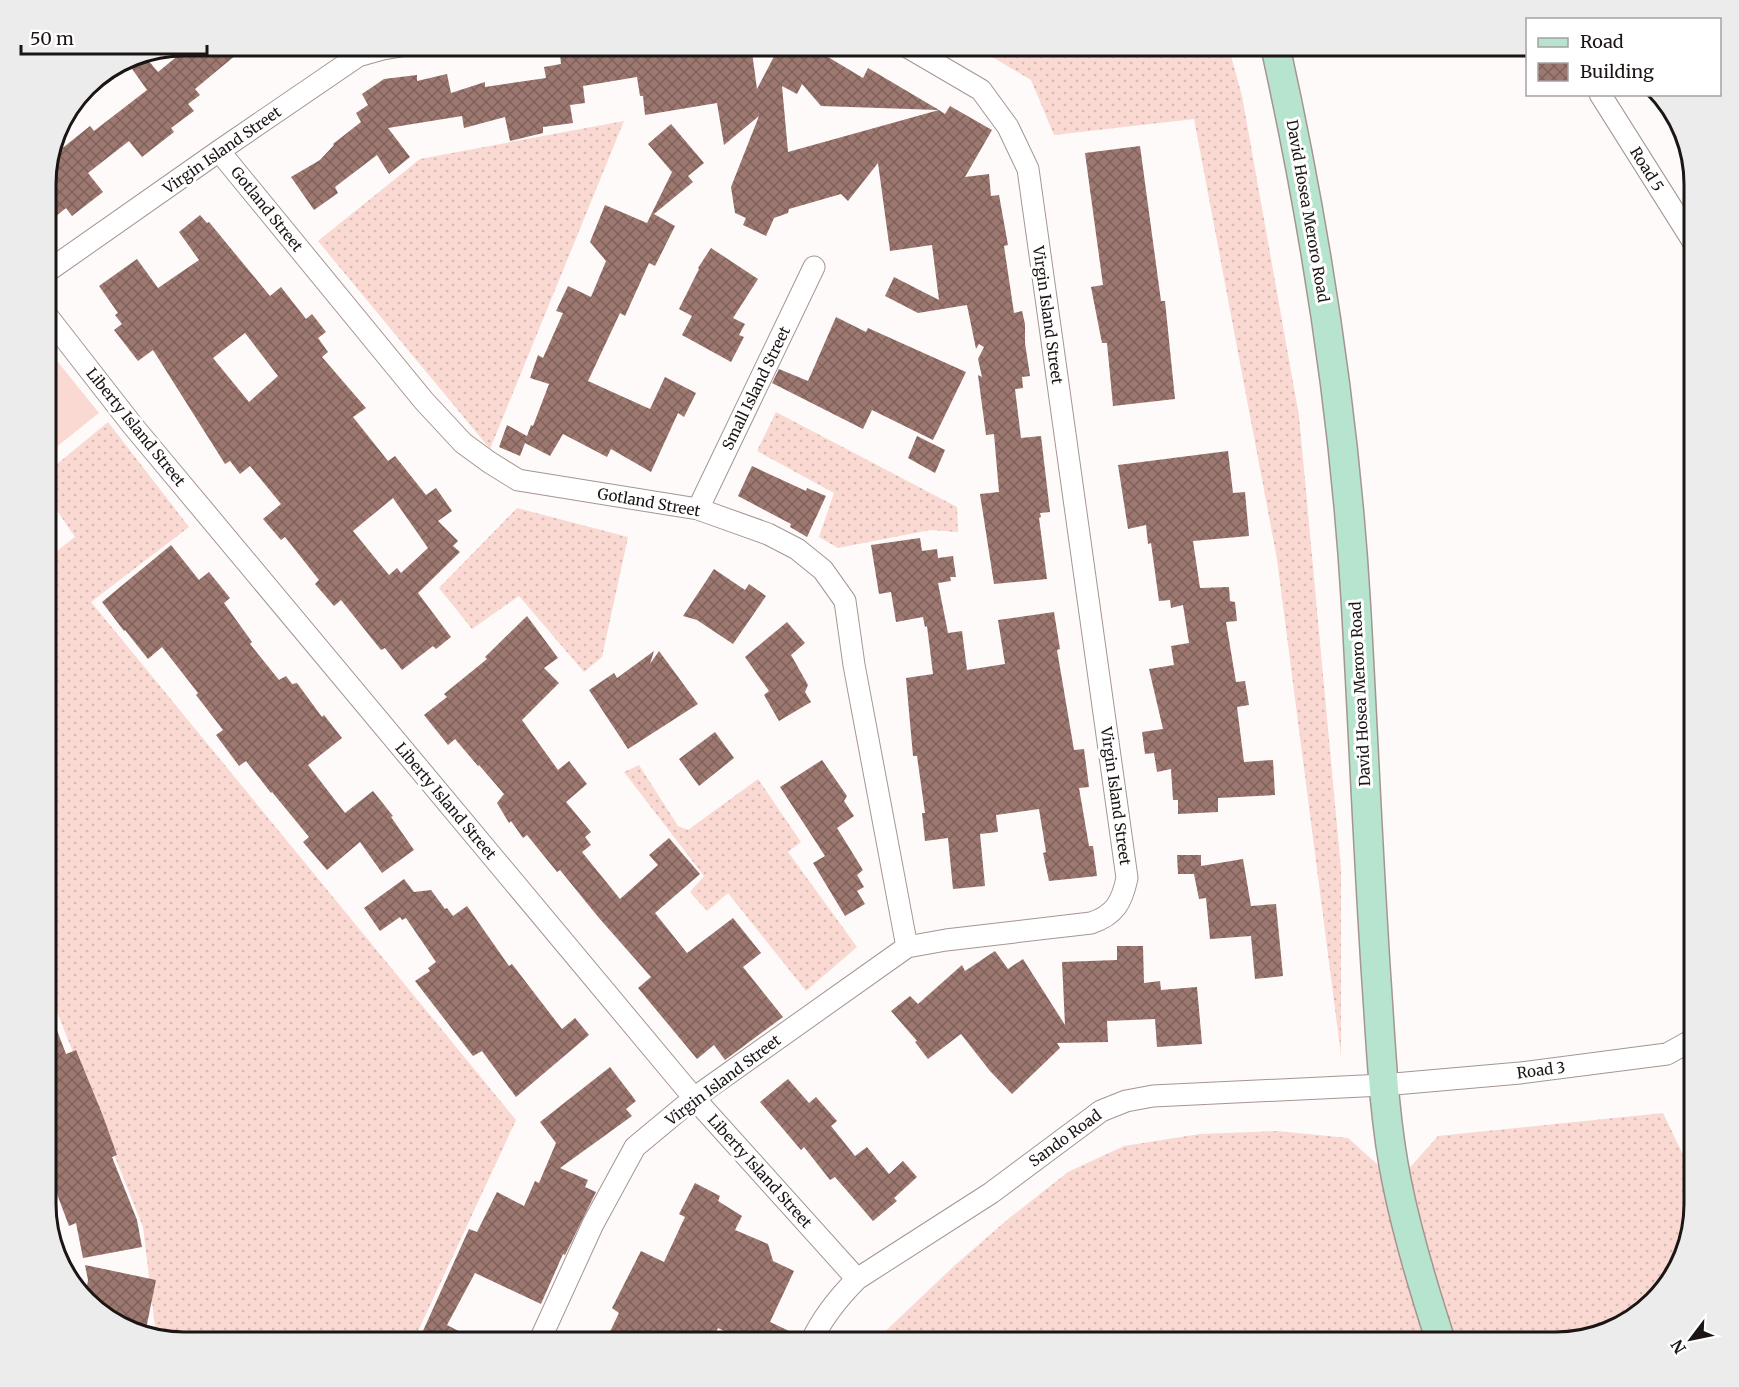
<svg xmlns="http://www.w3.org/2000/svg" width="1739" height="1387" viewBox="0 0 1739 1387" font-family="Merriweather,serif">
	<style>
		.grass { fill: url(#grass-dots) }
		.park { fill: #f9d9d2 }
		.building { fill: url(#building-cross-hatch); fill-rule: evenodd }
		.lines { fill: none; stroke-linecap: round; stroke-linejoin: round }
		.minor-casing { stroke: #a59591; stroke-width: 23 }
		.secondary-casing { stroke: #a59591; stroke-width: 31 }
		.minor { stroke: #fff; stroke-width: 21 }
		.secondary { stroke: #b7e4ce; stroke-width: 28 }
		.labels { text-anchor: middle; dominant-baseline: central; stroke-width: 6; stroke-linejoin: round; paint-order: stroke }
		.street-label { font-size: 15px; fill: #1b1514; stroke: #fff }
		.rim { fill: none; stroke: #1b1514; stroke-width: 3 }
	</style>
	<defs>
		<pattern id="grass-dots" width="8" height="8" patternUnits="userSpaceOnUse" patternTransform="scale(1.5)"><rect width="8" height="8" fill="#f9d9d2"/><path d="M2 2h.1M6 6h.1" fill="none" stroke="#d5b9b3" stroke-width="1.8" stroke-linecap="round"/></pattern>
		<pattern id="building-cross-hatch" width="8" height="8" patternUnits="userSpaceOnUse" patternTransform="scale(1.5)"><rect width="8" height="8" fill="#9c7870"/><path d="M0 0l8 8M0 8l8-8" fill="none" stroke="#7e615b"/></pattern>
	</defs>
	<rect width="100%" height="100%" fill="#fdfaf9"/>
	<path class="grass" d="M972 45H1228L1242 96 1299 416 1341 869V1055L1277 559 1194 119 1054 135 1031 80Z
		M624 121 490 449 318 241 420 159Z
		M776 412 957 507 958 532 930 530 838 548 819 537 834 493 757 451Z
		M108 422 189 527 91 602 516 1120 413 1342H183L152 1336 155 1327 143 1227 45 982V560L75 537 45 493V474Z
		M517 508 628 537 602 657 584 672 519 596 472 629 439 588Z
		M639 765 678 826 688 830 758 779 801 842 788 852 857 947 806 991 728 893 707 911 690 892 704 876 624 772Z
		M1663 1113 1694 1178V1204L1684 1256 1660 1295 1617 1328 1556 1342H874L954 1266 1007 1220 1068 1172 1124 1146 1200 1134 1277 1131 1348 1138 1397 1182 1438 1136Z"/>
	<path class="park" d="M45 346 99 413 45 456Z"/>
	<path class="building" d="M191 45H248L195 89 200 95 188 104 194 111 171 128 174 132 142 157 129 141 88 173 103 192 72 216 66 208 45 225V174L50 158 90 126 94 131 147 90 125 59 131 55 142 53 158 72Z
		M721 45H751L757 89 780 45H808L863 78 868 68 939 110 821 106 802 84 797 94 782 86 788 152 939 110 945 114 950 106 992 130 965 177 989 174 991 196 999 195 1008 245 1004 246 1014 313 1022 311 1025 324V343L1030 376 1022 377 1023 388 1015 389 1021 438 1041 436 1050 512 1040 513 1041 517 1039 518 1047 579 994 584 980 494 999 492 994 434 986 435 978 375 982 377 978 359 984 347 979 344 976 349 967 305 918 313 885 296 894 277 939 300 932 245 890 251 878 163 848 201 841 194 789 209 788 213 774 218 766 236 743 225 746 218 735 213 731 187 759 116 724 145 717 103 645 115 643 96H640L637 77 583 86 585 103 570 105 573 123 543 127V133L510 141 505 117 464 128 462 116 388 128 410 157 389 174 377 155 335 187 338 193 314 210 291 177 320 160 334 145 333 144 361 122 356 113 368 105 362 94 384 79 417 75V81L447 74 451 93 485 82V87L546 78 544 67 561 64 560 55 579 52 580 57 610 52V55L664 47 665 56 721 47Z
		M671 124 704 163 688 176 693 182 654 214 675 226 655 266 649 263 625 316 620 313 588 381 650 409 665 377 696 393 684 417 678 413 651 472 611 449 607 457 563 434 550 456 525 443 520 456 499 447 507 425 527 436 531 425 533 426 549 384 530 378 538 355 543 358 563 313 556 311 568 286 591 297 606 261 590 242 605 205 647 223 672 172 648 144Z
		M1140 146 1161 301H1165L1175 399 1113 406 1107 343H1102L1091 287 1103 285 1085 153Z
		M200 215 207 223 209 222 270 296 281 287 306 319 312 314 326 332 318 338 328 352 322 357 366 408 353 417 388 461 395 456 426 495 436 488 452 511 438 521 458 541 453 546 460 552 418 593 451 637 436 649 433 646 402 670 385 648 381 650 341 600 334 606 315 584 319 580 285 537 281 540 263 519 281 504 250 466 240 474 230 461 225 464 153 350 138 361 114 330 122 324 115 315 118 313 99 286 137 259 158 288 199 260 179 232ZM245 333 278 376 249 402 213 358ZM393 498 428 548 401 573 397 568 389 575 353 531Z
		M711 248 758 279 733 318 745 324 739 335 744 337 731 362 682 335 692 316 679 309 699 269 698 268Z
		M836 317 866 332 868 328 966 372 933 440 872 410 863 429 772 383 779 369 808 381Z
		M917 436 945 450 935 473 908 458Z
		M1228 451 1233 493 1245 492 1249 536 1193 541 1200 588 1229 587 1230 601 1235 602 1237 621 1226 622 1236 682 1245 681 1249 705 1237 707 1244 762 1273 760 1275 795 1218 798V812L1178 814V800H1173L1171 769 1157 772 1154 753 1145 754 1142 732 1163 729 1149 669 1174 665 1171 646 1189 643 1183 605 1171 608 1170 600 1159 601 1151 543 1148 544 1146 525 1128 529 1118 465Z
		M752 466 806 491 807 488 826 496 807 537 790 527 791 524 738 496Z
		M920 538 922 551 937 549 938 558 953 556 956 577H950L951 581 938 583 948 633 962 631 967 670 1005 664 998 620 1054 612 1060 649 1057 650 1074 750 1084 749 1089 787 1079 788 1089 846H1093L1097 876 1049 881 1043 853 1046 852 1039 809 996 815 998 832 980 834 985 886 953 889 948 838 925 841 922 813H925L917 756H913L906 678 933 674 927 626 925 627 923 617 896 622 891 592 879 594 871 545Z
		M171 545 199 580 209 572 230 598 224 603 252 642 250 644 279 680 286 676 292 684 297 683 322 717 324 715 342 738 308 765 345 813 373 791 393 816 391 817 414 850 382 873 360 842 327 870 303 842 309 837 272 792 271 793 246 761 239 766 216 735 223 730 196 695 198 693 162 647 148 659 125 630 124 631 102 602Z
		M714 569 745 590 749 584 766 596 733 644 697 620 683 616Z
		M527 616 558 658 544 668 559 683 522 720 558 770 569 761 587 784 566 802 591 832 585 837 591 845 582 852 620 899 658 865 649 855 669 838 700 874 655 913 687 953 733 918 761 953 743 967 783 1017 725 1060 714 1045 697 1059 638 988 651 977 599 918 560 870 557 872 527 835 523 838 511 821 509 823 497 803 504 794 479 765 478 766 455 739 448 745 424 715 447 697 444 694 487 659 485 657Z
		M787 622 805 643 791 655 808 685 805 692 811 702 779 721 764 695 769 691 745 657Z
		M654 651 650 664 659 651 698 704 628 749 589 690 614 673 617 678Z
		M715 732 734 758 699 786 679 759Z
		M822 760 847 796 844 801 854 816 837 828 863 870 857 875 864 887 857 891 865 904 845 916 813 863 825 856 780 787Z
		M1177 855H1201V866L1243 859 1251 906 1276 904 1283 976 1255 979 1251 936 1210 939 1206 898 1199 899 1194 874H1178Z
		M404 879 414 892 431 890 445 909 447 908 453 916 467 906 509 966 512 964 562 1029 575 1018 589 1035 516 1097 482 1051 473 1056 415 981 430 971 428 968 436 962 406 918 402 920 400 917 380 931 364 908Z
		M1117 946H1143L1144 983 1160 981 1161 990 1197 987 1202 1044 1157 1047 1155 1019 1107 1021 1108 1042 1057 1043 1060 1048 1012 1094 990 1071 961 1034 928 1059 915 1042 917 1041 891 1011 910 996 918 1004 962 965 965 971 995 951 1008 969 1023 959 1065 1025 1062 962 1117 960Z
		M45 1004H47L66 1054 76 1050 103 1116 117 1155 112 1157 137 1220 142 1247 83 1258 76 1223 69 1226 45 1162Z
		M610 1067 636 1101 626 1109 632 1116 560 1168 588 1180 585 1187 596 1192 565 1255 563 1254 541 1304 475 1273 447 1325 480 1342H418L469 1229 477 1232 497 1192 524 1206 535 1181 539 1183 556 1143 540 1122Z
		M788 1079 809 1103 816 1097 837 1121 831 1126 855 1156 867 1147 889 1174 903 1161 917 1177 894 1198 897 1201 873 1221 835 1177 830 1180 804 1147 801 1150 760 1102Z
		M695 1183 720 1196 718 1201 742 1216 735 1230 768 1244 773 1261 794 1271 770 1322 800 1336 798 1342H746L718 1328 711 1342H605L619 1313 612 1308 641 1251 664 1262 685 1217 679 1214Z
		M85 1265 156 1280 145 1334 131 1332 92 1308 85 1298 88 1280Z"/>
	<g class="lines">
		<defs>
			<path id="minor" d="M1600 94 1694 243
				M219 151 424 401 463 443 489 462 518 480 698 509 768 534 797 549 823 570 845 601 854 665 907 947
				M45 273 219 151 358 56 383 49 407 45
				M45 313 133 426 694 1098 857 1279
				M698 509 814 267
				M539 1342 593 1224 635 1147 694 1098 907 947 946 940 1091 923C1115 915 1122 902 1127 878L1028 169 1008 127 981 90 904 45
				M811 1342C822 1318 838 1298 857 1279L991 1193 1101 1111 1126 1101 1153 1096 1383 1085 1520 1073 1667 1054 1694 1039"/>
			<path id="secondary" d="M1275 45C1316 230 1345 416 1356 605 1363 728 1368 851 1376 974 1381 1043 1383 1114 1397 1183 1408 1237 1424 1290 1441 1342"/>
		</defs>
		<use href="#minor" class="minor-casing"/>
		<use href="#secondary" class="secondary-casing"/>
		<use href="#minor" class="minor"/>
		<use href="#secondary" class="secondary"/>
	</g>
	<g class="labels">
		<g class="street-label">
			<text transform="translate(222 150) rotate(-35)">Virgin Island Street</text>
			<text transform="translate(1647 169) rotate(58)">Road 5</text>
			<text transform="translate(267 209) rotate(51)">Gotland Street</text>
			<text transform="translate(1308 211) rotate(80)">David Hosea Meroro Road</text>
			<text transform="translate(1048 315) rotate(82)">Virgin Island Street</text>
			<text transform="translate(756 388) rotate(-64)">Small Island Street</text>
			<text transform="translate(136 427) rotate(51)">Liberty Island Street</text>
			<text transform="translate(649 502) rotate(10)">Gotland Street</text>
			<text transform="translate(1360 694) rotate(-93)">David Hosea Meroro Road</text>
			<text transform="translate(1116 796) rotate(82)">Virgin Island Street</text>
			<text transform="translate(446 801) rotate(50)">Liberty Island Street</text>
			<text transform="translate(1541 1070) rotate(-7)">Road 3</text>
			<text transform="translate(723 1080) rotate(-37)">Virgin Island Street</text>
			<text transform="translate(1065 1138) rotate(-36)">Sando Road</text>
			<text transform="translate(760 1171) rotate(48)">Liberty Island Street</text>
		</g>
	</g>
	<path d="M0 0H1739V1387H0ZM184 56H1556A128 128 0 0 1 1684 184V1204A128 128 0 0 1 1556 1332H184A128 128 0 0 1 56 1204V184A128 128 0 0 1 184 56Z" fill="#edecec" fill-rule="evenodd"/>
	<path class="rim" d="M184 56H1556A128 128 0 0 1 1684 184V1204A128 128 0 0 1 1556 1332H184A128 128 0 0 1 56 1204V184A128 128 0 0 1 184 56Z"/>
	<rect x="1526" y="18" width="195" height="78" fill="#ffffff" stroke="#a4a1a1" stroke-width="1.5"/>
	<rect x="1538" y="38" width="30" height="9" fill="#b7e4ce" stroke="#a4a1a1" stroke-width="1.5"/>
	<text x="1580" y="48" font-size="18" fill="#1b1514">Road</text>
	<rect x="1538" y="63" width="30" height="18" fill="url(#building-cross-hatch)" stroke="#a4a1a1" stroke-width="1.5"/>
	<text x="1580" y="78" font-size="18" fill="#1b1514">Building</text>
	<g transform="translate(1691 1339) rotate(238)" stroke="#ffffff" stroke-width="4.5" paint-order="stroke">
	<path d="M0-4.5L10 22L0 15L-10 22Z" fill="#1b1514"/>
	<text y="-9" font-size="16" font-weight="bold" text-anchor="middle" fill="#1b1514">N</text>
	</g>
	<path d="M21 45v9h186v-9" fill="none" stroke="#1b1514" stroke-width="3"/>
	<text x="30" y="45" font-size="18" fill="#1b1514" stroke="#ffffff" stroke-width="4.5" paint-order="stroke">50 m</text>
</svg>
